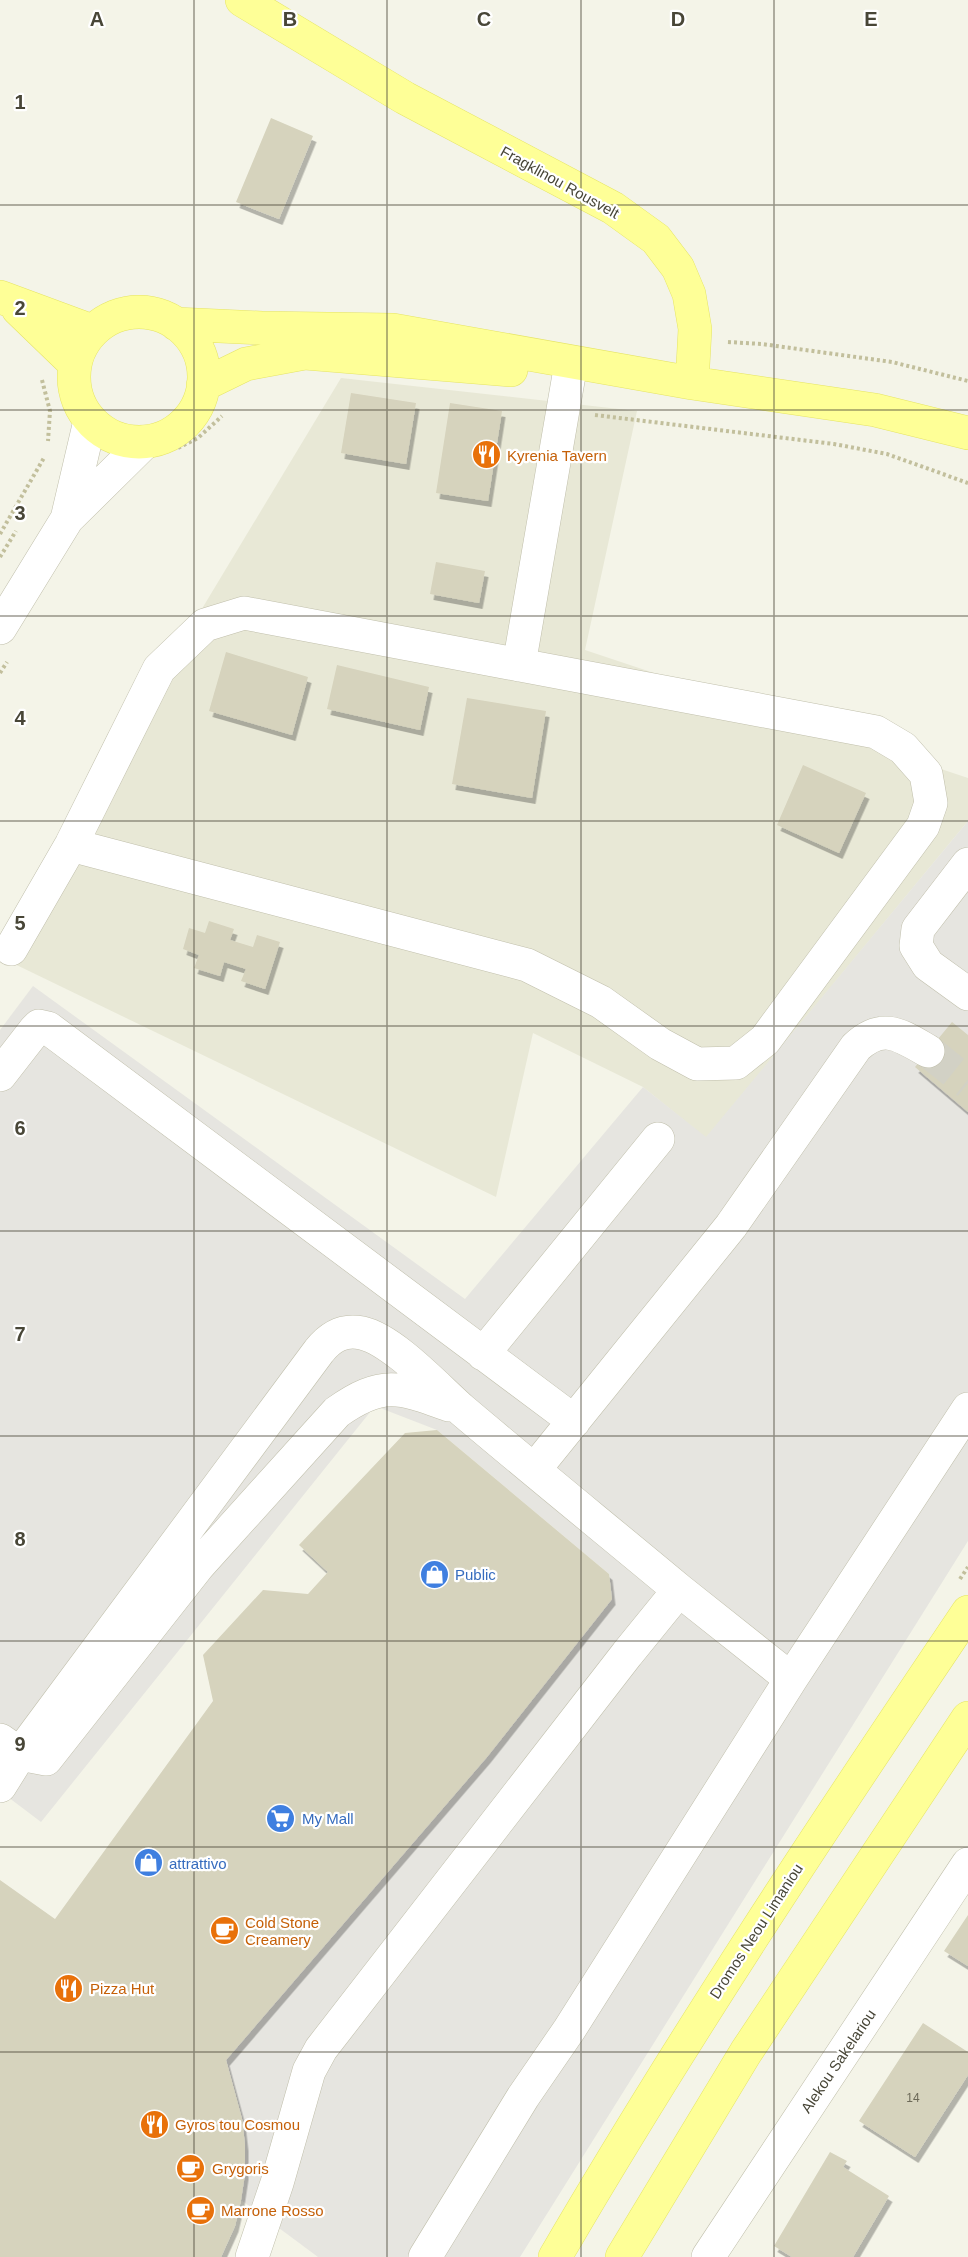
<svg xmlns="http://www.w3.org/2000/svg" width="968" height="2257" viewBox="0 0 968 2257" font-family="Helvetica,sans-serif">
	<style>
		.residential { fill: #e8e8d6 }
		.parking { fill: #e6e5e0 }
		.building { fill: #d6d3bd; filter: url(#shadow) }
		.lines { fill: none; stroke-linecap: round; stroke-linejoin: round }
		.minor-tunnel { stroke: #d2d1c5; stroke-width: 33; stroke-dasharray: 33 16; stroke-linecap: butt }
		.minor-casing { stroke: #c0bfab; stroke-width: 34 }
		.major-casing { stroke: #e5e466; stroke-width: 34 }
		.path { stroke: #c2bf9c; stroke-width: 4; stroke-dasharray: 3 3; stroke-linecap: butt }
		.minor { stroke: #fff; stroke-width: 33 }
		.major { stroke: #feff97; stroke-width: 33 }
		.grid { fill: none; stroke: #484637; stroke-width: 1.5; stroke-opacity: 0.55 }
		.labels { text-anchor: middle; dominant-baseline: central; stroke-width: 4.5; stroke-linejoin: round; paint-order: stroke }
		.number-label { font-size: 12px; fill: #6c6958 }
		.street-label { font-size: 15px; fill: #484637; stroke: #fff }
		.food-label { font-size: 15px; fill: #c56008; stroke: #fff; text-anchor: start }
		.shop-label { font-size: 15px; fill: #366cbe; stroke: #fff; text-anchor: start }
		.grid-label { font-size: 20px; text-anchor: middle; font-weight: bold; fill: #484637; stroke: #fff; stroke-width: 4.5; stroke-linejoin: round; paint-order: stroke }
	</style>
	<defs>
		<filter id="shadow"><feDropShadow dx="3.5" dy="6" stdDeviation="0" flood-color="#0004"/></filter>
	</defs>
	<rect width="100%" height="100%" fill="#f4f4e8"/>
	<path class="residential" d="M341 378 637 411 585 650 968 778V821L706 1138 643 1087 533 1033 496 1197 0 957V944Z"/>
	<path class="parking" d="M968 821V1541L520 2257H318L241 2200 245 2145 242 2119 226 2060 611 1599 609 1574 437 1430 375 1406 41 1822 0 1791V1030L33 986 465 1299 643 1087 706 1137Z"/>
	<path class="building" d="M271 118 313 136 279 219 236 202Z
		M351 393 416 403 406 464 341 453Z
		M450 403 502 411 488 501 436 493Z
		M436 562 485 571 479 603 430 594Z
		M226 652 308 677 292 735 209 711Z
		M337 665 429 687 420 730 327 709Z
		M467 698 546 711 532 798 452 784Z
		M803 765 866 793 839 853 777 825Z
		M209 921 234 929 230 940 253 947 257 935 280 942 265 989 241 981 246 969 224 962 220 976 194 968 199 955 183 949 189 928 205 933Z
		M952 1022 968 1035V1112L915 1067Z
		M437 1430 609 1574 612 1599 487 1757 226 2060 242 2119 245 2145V2174L241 2200 235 2226 221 2257H0V1880L55 1919 213 1701 203 1655 263 1590 308 1594 328 1572 299 1545 405 1433Z
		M968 1915V1966L944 1951Z
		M923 2023 968 2052V2075L915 2157 859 2121Z
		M830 2152 847 2161 843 2167 889 2196 853 2257H792L774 2246Z"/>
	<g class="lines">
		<path class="minor-tunnel" d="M928 1051 968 1083"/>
		<defs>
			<path id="minor" d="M67 519 90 421
				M0 628 67 519 145 442
				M519 665 569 375
				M968 864 918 929 916 946 928 965 968 994
				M11 949 71 845 159 669 205 625 244 613 876 732 903 748 926 774 931 803 923 826 765 1040 736 1063 697 1064 660 1044 601 1002 527 965 71 845
				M0 1075 35 1030 39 1026 48 1028 574 1421
				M483 1354 658 1139
				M534 1470 731 1226 856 1047C883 1022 900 1035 928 1051
				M679 1590 791 1679
				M0 1740 20 1754 46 1759 198 1566 337 1412C382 1380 400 1387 449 1405
				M0 1786 20 1754 319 1351C330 1337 343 1329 362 1333 393 1340 437 1388 462 1410 534 1471 607 1530 679 1590L627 1654 321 2049 309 2071 277 2183 252 2257
				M425 2257 523 2097 569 2030 791 1679 968 1409
				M708 2257 968 1864"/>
			<path id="major" d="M242 0 405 98 613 208 656 239 678 268 689 294 695 329 692 383
				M0 297 92 331
				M18 309 75 364
				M74 377a65 65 0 1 1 130 0a65 65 0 1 1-130 0Z
				M176 324 262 328 393 330 692 383 875 410 968 433
				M203 385 246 364 305 353 511 370
				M555 2257C684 2036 825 1824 968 1612
				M622 2257 746 2052 968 1718"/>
		</defs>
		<use href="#minor" class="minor-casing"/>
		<use href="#major" class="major-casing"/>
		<path class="path" d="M728 342 762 344 892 362 968 381
			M42 380 50 411 48 441
			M595 415 834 444 887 454 968 483
			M178 448 198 438 222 416
			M0 534 45 456
			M0 557 16 531
			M0 673 7 662
			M960 1579 968 1567"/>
		<use href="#minor" class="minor"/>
		<use href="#major" class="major"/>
	</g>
	<path class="grid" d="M194 0V2257M387 0V2257M581 0V2257M774 0V2257M0 205H968M0 410H968M0 616H968M0 821H968M0 1026H968M0 1231H968M0 1436H968M0 1641H968M0 1847H968M0 2052H968"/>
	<defs>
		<symbol id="restaurant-disc" viewBox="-11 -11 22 22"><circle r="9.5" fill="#e8710a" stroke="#fff"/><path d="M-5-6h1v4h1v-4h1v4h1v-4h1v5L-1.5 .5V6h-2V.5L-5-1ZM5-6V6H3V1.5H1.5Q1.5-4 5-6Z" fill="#fff"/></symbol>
		<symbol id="shop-disc" viewBox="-11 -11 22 22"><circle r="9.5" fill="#3f7fe0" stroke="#fff"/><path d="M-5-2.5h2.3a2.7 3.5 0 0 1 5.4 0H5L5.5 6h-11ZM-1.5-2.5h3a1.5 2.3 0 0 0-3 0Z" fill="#fff"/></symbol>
		<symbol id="supermarket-disc" viewBox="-11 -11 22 22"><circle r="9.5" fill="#3f7fe0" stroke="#fff"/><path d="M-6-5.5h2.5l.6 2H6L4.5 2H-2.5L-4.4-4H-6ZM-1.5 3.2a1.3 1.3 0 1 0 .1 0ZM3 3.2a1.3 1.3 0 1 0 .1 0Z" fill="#fff"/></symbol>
		<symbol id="cafe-disc" viewBox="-11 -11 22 22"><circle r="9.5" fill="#e8710a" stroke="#fff"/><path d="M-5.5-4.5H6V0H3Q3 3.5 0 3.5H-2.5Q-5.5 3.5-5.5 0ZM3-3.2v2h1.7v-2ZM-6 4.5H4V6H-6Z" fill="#fff"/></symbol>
	</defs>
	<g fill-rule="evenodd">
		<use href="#restaurant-disc" x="470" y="438" width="33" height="33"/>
		<use href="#shop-disc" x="418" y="1558" width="33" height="33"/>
		<use href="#supermarket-disc" x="264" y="1802" width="33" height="33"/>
		<use href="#shop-disc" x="132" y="1846" width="33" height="33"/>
		<use href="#cafe-disc" x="208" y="1914" width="33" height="33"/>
		<use href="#restaurant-disc" x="52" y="1972" width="33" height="33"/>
		<use href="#restaurant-disc" x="138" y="2108" width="33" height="33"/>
		<use href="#cafe-disc" x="174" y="2152" width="33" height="33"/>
		<use href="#cafe-disc" x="184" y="2194" width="33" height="33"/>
	</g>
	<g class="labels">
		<g class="number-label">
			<text x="913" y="2098">14</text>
		</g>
		<g class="street-label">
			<text transform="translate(560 182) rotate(29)">Fragklinou Rousvelt</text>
			<text transform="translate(756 1931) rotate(-57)">Dromos Neou Limaniou</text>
			<text transform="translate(838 2061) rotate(-56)">Alekou Sakelariou</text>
		</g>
		<g class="food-label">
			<text x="507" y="455">Kyrenia Tavern</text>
			<text x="245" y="1922">Cold Stone<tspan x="245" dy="17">Creamery</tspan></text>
			<text x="90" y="1988">Pizza Hut</text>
			<text x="175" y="2124">Gyros tou Cosmou</text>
			<text x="212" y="2168">Grygoris</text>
			<text x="221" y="2210">Marrone Rosso</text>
		</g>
		<g class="shop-label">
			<text x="455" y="1574">Public</text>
			<text x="302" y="1818">My Mall</text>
			<text x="169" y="1863">attrattivo</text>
		</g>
	</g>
	<g class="grid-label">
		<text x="97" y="26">A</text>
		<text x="290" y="26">B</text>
		<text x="484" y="26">C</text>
		<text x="678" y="26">D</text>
		<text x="871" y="26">E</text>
		<text x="20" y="109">1</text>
		<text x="20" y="315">2</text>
		<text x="20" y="520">3</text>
		<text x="20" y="725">4</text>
		<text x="20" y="930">5</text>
		<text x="20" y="1135">6</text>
		<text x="20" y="1341">7</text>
		<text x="20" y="1546">8</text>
		<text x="20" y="1751">9</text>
	</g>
</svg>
